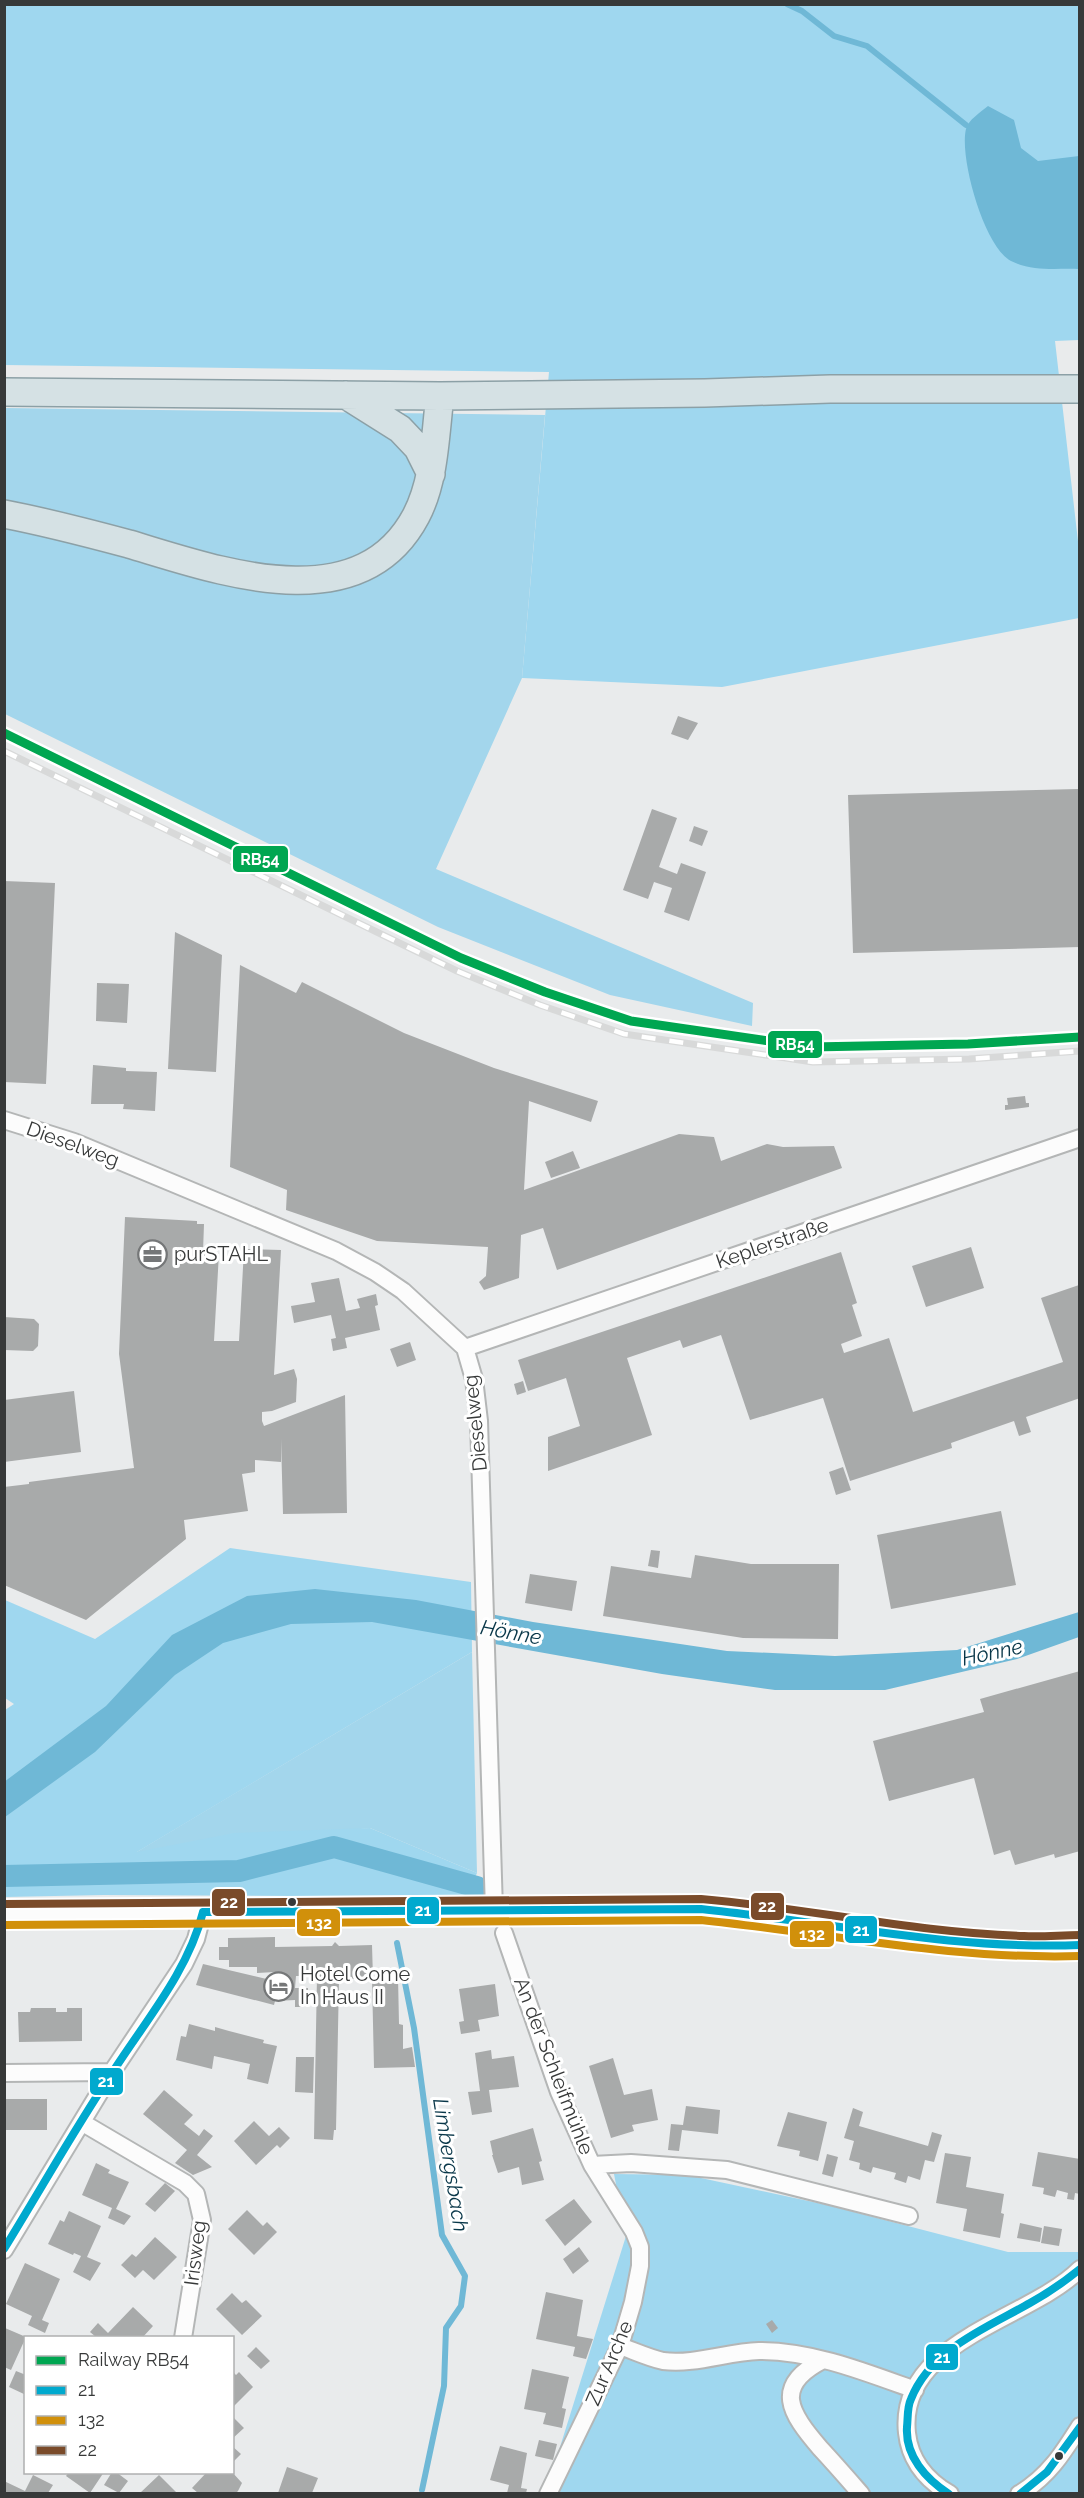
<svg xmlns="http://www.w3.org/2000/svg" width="1084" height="2498" viewBox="0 0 1084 2498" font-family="Raleway,sans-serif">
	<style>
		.green { fill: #a3d6ec }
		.forest { fill: #9fd7ef }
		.water { fill: #6fb8d6 }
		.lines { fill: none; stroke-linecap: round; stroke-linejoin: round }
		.stream { stroke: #6fb8d6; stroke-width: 6 }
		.canal { stroke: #6fb8d6; stroke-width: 22 }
		.building { fill: #a8aaaa }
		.minor-casing { stroke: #b4b6b6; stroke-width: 20 }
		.primary-casing { stroke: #8ca0a6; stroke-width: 30 }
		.minor { stroke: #fcfcfc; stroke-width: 16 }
		.primary { stroke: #d5e1e4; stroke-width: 27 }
		.rail-casing { stroke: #d8d9d9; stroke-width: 7 }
		.rail { stroke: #fff; stroke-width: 4.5; stroke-dasharray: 14; stroke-linecap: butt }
		.bus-1-casing { stroke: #fff; stroke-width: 12 }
		.bus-2-casing { stroke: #fff; stroke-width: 12 }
		.bus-3-casing { stroke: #fff; stroke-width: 12 }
		.bus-1 { stroke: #00a9ce; stroke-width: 8 }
		.bus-2 { stroke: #d1900b; stroke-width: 8 }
		.bus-3 { stroke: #7a4b2a; stroke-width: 8 }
		.rail-1-casing { stroke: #fff; stroke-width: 14 }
		.rail-1 { stroke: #00a651; stroke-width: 9 }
		.bus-dot { fill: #373939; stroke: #fff; stroke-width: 2 }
		.labels { text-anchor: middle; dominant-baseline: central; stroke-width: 6; stroke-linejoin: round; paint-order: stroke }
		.street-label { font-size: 20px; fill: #373939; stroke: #fff }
		.poi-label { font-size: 20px; fill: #373939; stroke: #fff; text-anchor: start }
		.water-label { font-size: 21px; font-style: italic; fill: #093749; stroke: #fff }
		.line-badge { stroke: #fff; stroke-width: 2 }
		.badge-label { font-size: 16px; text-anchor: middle; font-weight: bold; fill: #fff }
	</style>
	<rect width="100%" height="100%" fill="#e9ebec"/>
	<path class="green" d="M5 408 545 415 522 678 436 869 753 1003 752 1026 610 995 438 927 5 714Z
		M472 1652 477 1873 370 1828 135 1853Z"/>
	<path class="forest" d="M5 5H1079V340L1055 341 1079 550V618L722 687 522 678 549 372 5 365Z
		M230 1548 471 1582 472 1652 137 1852 234 1833 370 1828 477 1873 466 1897 103 1895 5 1897V1710L14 1704 5 1698V1600L95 1639Z
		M614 2174 687 2175 827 2205 1008 2252H1079V2493L538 2494 555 2463 626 2236Z"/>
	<path class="water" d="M988 106 1014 120 1021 148 1038 161 1079 156V269C1055 268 1034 272 1011 261 984 247 959 157 966 129 968 120 981 112 988 106Z
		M315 1589 416 1600 533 1622 727 1651 835 1656 957 1650 1079 1612V1637L1017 1659 885 1690H775L662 1674 372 1622 291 1624 223 1643 175 1675 95 1752 5 1817 4 1782 106 1706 172 1635 247 1596Z"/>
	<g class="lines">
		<path class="stream" d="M787 4 802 11 834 36 867 46 966 125
			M397 1943 414 2028 442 2235 465 2276 461 2306 446 2328 444 2386 422 2490"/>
		<path class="canal" d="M4 1876 239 1871 334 1847 477 1887"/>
	</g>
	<path class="building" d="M678 716 698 723 688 740 671 734Z
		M1078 789 1080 947 853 953 848 795Z
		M652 809 677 818 659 867 677 874 681 863 706 872 689 921 664 912 672 888 654 882 648 899 623 890Z
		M694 826 708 831 702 846 689 841Z
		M4 881 55 883 46 1084 4 1082Z
		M175 932 222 955 216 1072 168 1069Z
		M240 965 296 993 302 982 404 1033 494 1068 598 1101 591 1122 529 1101 524 1190 679 1134 714 1137 721 1161 767 1144 783 1147 834 1146 842 1168 557 1270 543 1228 521 1235 519 1278 484 1290 479 1282 486 1276 488 1247 377 1241 286 1210 287 1190 230 1167Z
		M97 983 129 984 127 1023 96 1021Z
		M93 1065 126 1068V1071L157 1072 155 1111 123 1109 124 1104H91Z
		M1025 1096 1026 1103H1029V1107L1005 1110V1105H1008L1007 1098Z
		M573 1151 580 1168 551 1178 545 1162Z
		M125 1217 197 1221V1224H204L203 1252 219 1253 214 1341H239L244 1249 281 1250 274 1375 294 1369 297 1379 296 1402 272 1411 262 1412V1421L264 1426 345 1395 347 1513 283 1514 281 1439V1462L255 1460V1472L242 1474 248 1511 184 1520 186 1539 86 1620 4 1585V1487L29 1484V1482L134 1468 119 1354Z
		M971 1247 984 1288 926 1307 912 1266Z
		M841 1252 857 1303 852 1305 862 1336 841 1344 844 1353 889 1338 913 1412 1063 1362 1041 1298 1079 1285 1080 1398 1026 1417 1031 1432 1019 1436 1014 1421 951 1443 952 1448 850 1481 823 1398 750 1420 721 1335 683 1348 680 1340 627 1358 652 1435 548 1471V1437L580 1426 566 1378 528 1391 518 1360Z
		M339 1278 346 1311 360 1308 357 1299 376 1294 378 1305 375 1306 380 1330 345 1338 347 1348 333 1351 331 1339 336 1338 331 1315 294 1323 291 1306 315 1302 311 1283Z
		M4 1317 34 1319 39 1324 38 1346 33 1351 4 1350Z
		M410 1342 416 1360 397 1367 390 1349Z
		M523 1381 526 1392 517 1395 514 1384Z
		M74 1391 81 1452 4 1462V1400Z
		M843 1467 851 1490 836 1495 829 1472Z
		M1001 1511 1016 1585 891 1609 877 1535Z
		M651 1550 660 1551 658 1568 648 1566Z
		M695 1555 751 1564H839L838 1639 743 1638 603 1616 611 1566 691 1578Z
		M530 1574 577 1581 572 1611 525 1603Z
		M1080 1671V1851L1055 1858 1054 1854 1015 1865 1010 1850 994 1855 974 1778 889 1801 873 1741 984 1712 980 1699Z
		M275 1937V1947L332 1946 335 1942 339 1946 372 1945 373 1978 398 1977 399 2024 403 2025V2049L412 2047 415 2067 374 2068 372 1979H339L336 2130H334L333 2140 314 2139 317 1976H296L295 1988H308V2007H295V2000L275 2001 274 2005 196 1985 203 1964 275 1981V1972L257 1973V1967H229V1960H219V1947H228V1938Z
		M495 1984 499 2016 478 2020 480 2031 461 2034 459 2022 464 2021 459 1989Z
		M31 2008H56V2012H67V2008H82V2041L19 2042 18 2012H30Z
		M189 2024 215 2031V2027L229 2031 264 2040 263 2043 277 2046 268 2084 247 2079 250 2064 214 2056 212 2069 176 2060 181 2036 186 2037Z
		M491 2050 492 2059 514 2056 519 2087 489 2090 492 2112 472 2115 468 2092 480 2091 475 2053Z
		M296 2057H314L313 2093 295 2092Z
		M613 2058 624 2095 652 2089 658 2120 632 2125 634 2131 611 2138 589 2066Z
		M164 2090 193 2115 184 2124 199 2136 204 2129 213 2136 197 2155 212 2167 193 2175 175 2163 187 2150 143 2114Z
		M4 2099H47V2130H4Z
		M686 2106 720 2110 718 2134 682 2130 679 2151 668 2150 671 2124 683 2125Z
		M853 2108 863 2112 859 2126 928 2146 932 2132 942 2135 934 2162 925 2160 920 2180 908 2176 906 2183 894 2179 896 2173 873 2167 871 2173 859 2169 860 2163 849 2160 854 2141 844 2138Z
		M788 2112 827 2122 818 2161 799 2156 800 2151 777 2146Z
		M254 2121 269 2136 279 2127 290 2138 280 2148 277 2145 256 2165 234 2141Z
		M533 2128 542 2161 539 2162 544 2180 522 2185 519 2167 498 2173 492 2155H493L490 2141Z
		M1038 2152 1080 2159V2194L1075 2193 1074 2200 1067 2199 1068 2193 1057 2190 1055 2197 1043 2194 1044 2188 1032 2186Z
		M945 2153 971 2157 966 2187 1004 2194 1001 2213 1004 2214 1000 2238 963 2231 967 2209 936 2203Z
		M827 2154 838 2157 833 2177 822 2174Z
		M96 2163 110 2170 108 2173 129 2182 116 2209 131 2216 124 2225 108 2218 112 2208 82 2195Z
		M165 2183 175 2191 155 2212 145 2204Z
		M574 2199 592 2222 565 2246 545 2220Z
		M247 2210 263 2226 267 2222 277 2232 254 2255 228 2229Z
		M69 2211 101 2226 87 2257 101 2263 90 2281 73 2272 81 2256 74 2253 73 2255 48 2244 60 2220 64 2222Z
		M1020 2223 1042 2228 1040 2242 1017 2238Z
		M1044 2226 1062 2229 1059 2246 1041 2243Z
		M155 2237 177 2257 154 2280 143 2270 135 2278 121 2265 132 2254 136 2257Z
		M579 2247 589 2261 573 2274 563 2259Z
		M25 2263 60 2279 42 2320 49 2323 45 2333 28 2325 32 2316 6 2304Z
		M546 2292 583 2300 577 2336 593 2339 586 2359 573 2356 575 2347 536 2339Z
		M232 2293 242 2303 246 2300 262 2316 242 2335 216 2309Z
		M133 2307 153 2326 142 2338 96 2337 90 2332 98 2323 108 2333Z
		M772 2320 778 2328 772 2333 766 2324Z
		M5 2328 26 2337 11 2370 4 2367Z
		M256 2347 270 2361 261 2369 247 2356Z
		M532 2369 569 2377 562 2408 566 2409 562 2428 543 2424 546 2413 524 2409Z
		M16 2371 26 2375V2395L9 2387Z
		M232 2371 236 2375 239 2372 253 2387 232 2408Z
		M232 2416 244 2428 232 2439Z
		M539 2440 557 2444 553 2460 535 2456Z
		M232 2446 241 2454 232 2463Z
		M500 2446 527 2453 521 2488 527 2489 526 2493H507L509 2485 490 2480Z
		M287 2467 318 2478 312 2493H278Z
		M69 2472H104L90 2493 66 2476Z
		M112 2472H116L128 2481 119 2493 104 2485Z
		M207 2472H232L242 2483 238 2491 236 2493H198L192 2488Z
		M33 2475 53 2485 48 2493H4V2481L25 2491Z
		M159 2475 176 2492 140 2493Z"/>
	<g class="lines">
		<defs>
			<path id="minor" d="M4 1120 74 1142 336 1251 375 1272 403 1291 465 1348 474 1379 479 1421 494 1910
				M465 1348 1080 1138
				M4 1915 701 1909 778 1917 963 1943 1026 1947 1080 1945
				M504 1933 559 2092 592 2165 631 2163 727 2170 909 2216
				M4 2073 112 2072
				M83 2123 185 2183 196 2194 202 2220 183 2338
				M4 2250 112 2072 184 1964 196 1939 203 1912
				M620 2346C634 2351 649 2358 663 2361 695 2365 727 2352 759 2351 813 2351 865 2372 915 2390
				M823 2360C772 2386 790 2413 820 2448 834 2463 847 2478 861 2494
				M548 2494 620 2346 633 2302 640 2266V2247L634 2232 592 2165
				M950 2494C926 2480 910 2461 907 2433 897 2341 1029 2320 1080 2269
				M1019 2494C1048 2477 1063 2453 1080 2426"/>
			<path id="primary" d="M4 392 440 396 705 393 830 389H1080
				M346 395 400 429 418 448 431 474
				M4 514C46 522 88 533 129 544 217 570 359 623 416 516 435 480 435 435 440 396"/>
		</defs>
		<use href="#minor" class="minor-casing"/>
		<use href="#primary" class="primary-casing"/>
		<use href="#minor" class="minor"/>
		<use href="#primary" class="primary"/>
		<defs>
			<path id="rail" d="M4 751 457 971 540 1005 624 1034 813 1062 969 1059 1080 1051"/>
		</defs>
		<use href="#rail" class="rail-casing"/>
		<use href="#rail" class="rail"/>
		<defs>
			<path id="bus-1" d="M203 1912 701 1909C827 1922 952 1950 1080 1945
				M4 2249C41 2189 75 2128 114 2070 147 2019 188 1971 203 1912
				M949 2494C926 2479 905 2456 907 2427 908 2418 907 2407 911 2399 931 2349 986 2328 1030 2303 1048 2293 1064 2282 1080 2269
				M1020 2494 1047 2472 1080 2427"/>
			<path id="bus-2" d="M4 1925 701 1920C827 1933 952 1960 1080 1956"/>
			<path id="bus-3" d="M4 1904 701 1899C809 1908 916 1933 1024 1936 1043 1937 1061 1935 1080 1935"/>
		</defs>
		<use href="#bus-1" class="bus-1-casing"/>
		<use href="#bus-2" class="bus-2-casing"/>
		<use href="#bus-3" class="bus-3-casing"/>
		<use href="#bus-1" class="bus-1"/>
		<use href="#bus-2" class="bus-2"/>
		<use href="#bus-3" class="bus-3"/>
		<defs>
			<path id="rail-1" d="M4 733 461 958 545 992 631 1021 811 1047 968 1044 1080 1037"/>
		</defs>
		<use href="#rail-1" class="rail-1-casing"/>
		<use href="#rail-1" class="rail-1"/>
	</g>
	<defs>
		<symbol id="office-ring" viewBox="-11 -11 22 22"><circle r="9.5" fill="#fff" stroke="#757778" stroke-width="1.5"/><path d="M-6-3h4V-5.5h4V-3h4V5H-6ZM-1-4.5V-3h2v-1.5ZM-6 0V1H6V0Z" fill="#757778"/></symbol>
		<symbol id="hotel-ring" viewBox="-11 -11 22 22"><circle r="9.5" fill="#fff" stroke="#757778" stroke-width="1.5"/><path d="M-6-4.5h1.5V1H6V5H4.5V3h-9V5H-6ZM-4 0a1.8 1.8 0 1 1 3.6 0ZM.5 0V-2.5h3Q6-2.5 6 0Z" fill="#757778"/></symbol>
	</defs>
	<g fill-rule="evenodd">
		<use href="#office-ring" x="136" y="1238" width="33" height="33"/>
		<use href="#hotel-ring" x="262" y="1970" width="33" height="33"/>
	</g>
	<g class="bus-dot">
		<circle cx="292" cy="1902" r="5"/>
		<circle cx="1059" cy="2456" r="5"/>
	</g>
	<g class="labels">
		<g class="street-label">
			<text transform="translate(73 1144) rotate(20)">Dieselweg</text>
			<text transform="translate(772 1243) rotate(-19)">Keplerstraße</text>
			<text transform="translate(475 1423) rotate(-96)">Dieselweg</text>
			<text transform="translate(554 2066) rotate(69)">An der Schleifmühle</text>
			<text transform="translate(195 2253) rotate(-83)">Irisweg</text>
			<text transform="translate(609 2363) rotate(-67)">Zur Arche</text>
		</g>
		<g class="poi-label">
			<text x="174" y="1254">purSTAHL</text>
			<text x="300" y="1974">Hotel Come<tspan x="300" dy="23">In Haus II</tspan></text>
		</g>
		<g class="water-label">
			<text transform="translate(511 1632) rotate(10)">Hönne</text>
			<text transform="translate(992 1652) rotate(-12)">Hönne</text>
			<text transform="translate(451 2165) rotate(81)">Limbergsbach</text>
		</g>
	</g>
	<g class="line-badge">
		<rect x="232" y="845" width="57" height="28" rx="6" fill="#00a651"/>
		<rect x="767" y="1030" width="56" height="29" rx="6" fill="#00a651"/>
		<rect x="211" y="1888" width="35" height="29" rx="6" fill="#7a4b2a"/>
		<rect x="750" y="1892" width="35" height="29" rx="6" fill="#7a4b2a"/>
		<rect x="406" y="1896" width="34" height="29" rx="6" fill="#00a9ce"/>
		<rect x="296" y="1908" width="45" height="29" rx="6" fill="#d1900b"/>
		<rect x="844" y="1915" width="34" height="29" rx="6" fill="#00a9ce"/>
		<rect x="789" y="1920" width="46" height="28" rx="6" fill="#d1900b"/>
		<rect x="89" y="2067" width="35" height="29" rx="6" fill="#00a9ce"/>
		<rect x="925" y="2343" width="34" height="28" rx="6" fill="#00a9ce"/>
	</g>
	<g class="badge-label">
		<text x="260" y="865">RB54</text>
		<text x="795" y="1050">RB54</text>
		<text x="229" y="1908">22</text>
		<text x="767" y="1912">22</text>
		<text x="423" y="1916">21</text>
		<text x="319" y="1929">132</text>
		<text x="861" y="1936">21</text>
		<text x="812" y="1940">132</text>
		<text x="106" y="2087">21</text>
		<text x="942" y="2363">21</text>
	</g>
	<rect width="1084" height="2498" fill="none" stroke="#373939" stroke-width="12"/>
	<rect x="24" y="2336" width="210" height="138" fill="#ffffff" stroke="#afb0b0" stroke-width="1.5"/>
	<rect x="36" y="2356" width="30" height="9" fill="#00a651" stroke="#afb0b0" stroke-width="1.5"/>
	<text x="78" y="2366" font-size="18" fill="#373939">Railway RB54</text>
	<rect x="36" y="2386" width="30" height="9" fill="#00a9ce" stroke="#afb0b0" stroke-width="1.5"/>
	<text x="78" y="2396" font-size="18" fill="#373939">21</text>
	<rect x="36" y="2416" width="30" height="9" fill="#d1900b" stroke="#afb0b0" stroke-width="1.5"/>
	<text x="78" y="2426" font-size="18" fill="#373939">132</text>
	<rect x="36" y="2446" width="30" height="9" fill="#7a4b2a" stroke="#afb0b0" stroke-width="1.5"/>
	<text x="78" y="2456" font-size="18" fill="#373939">22</text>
</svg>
